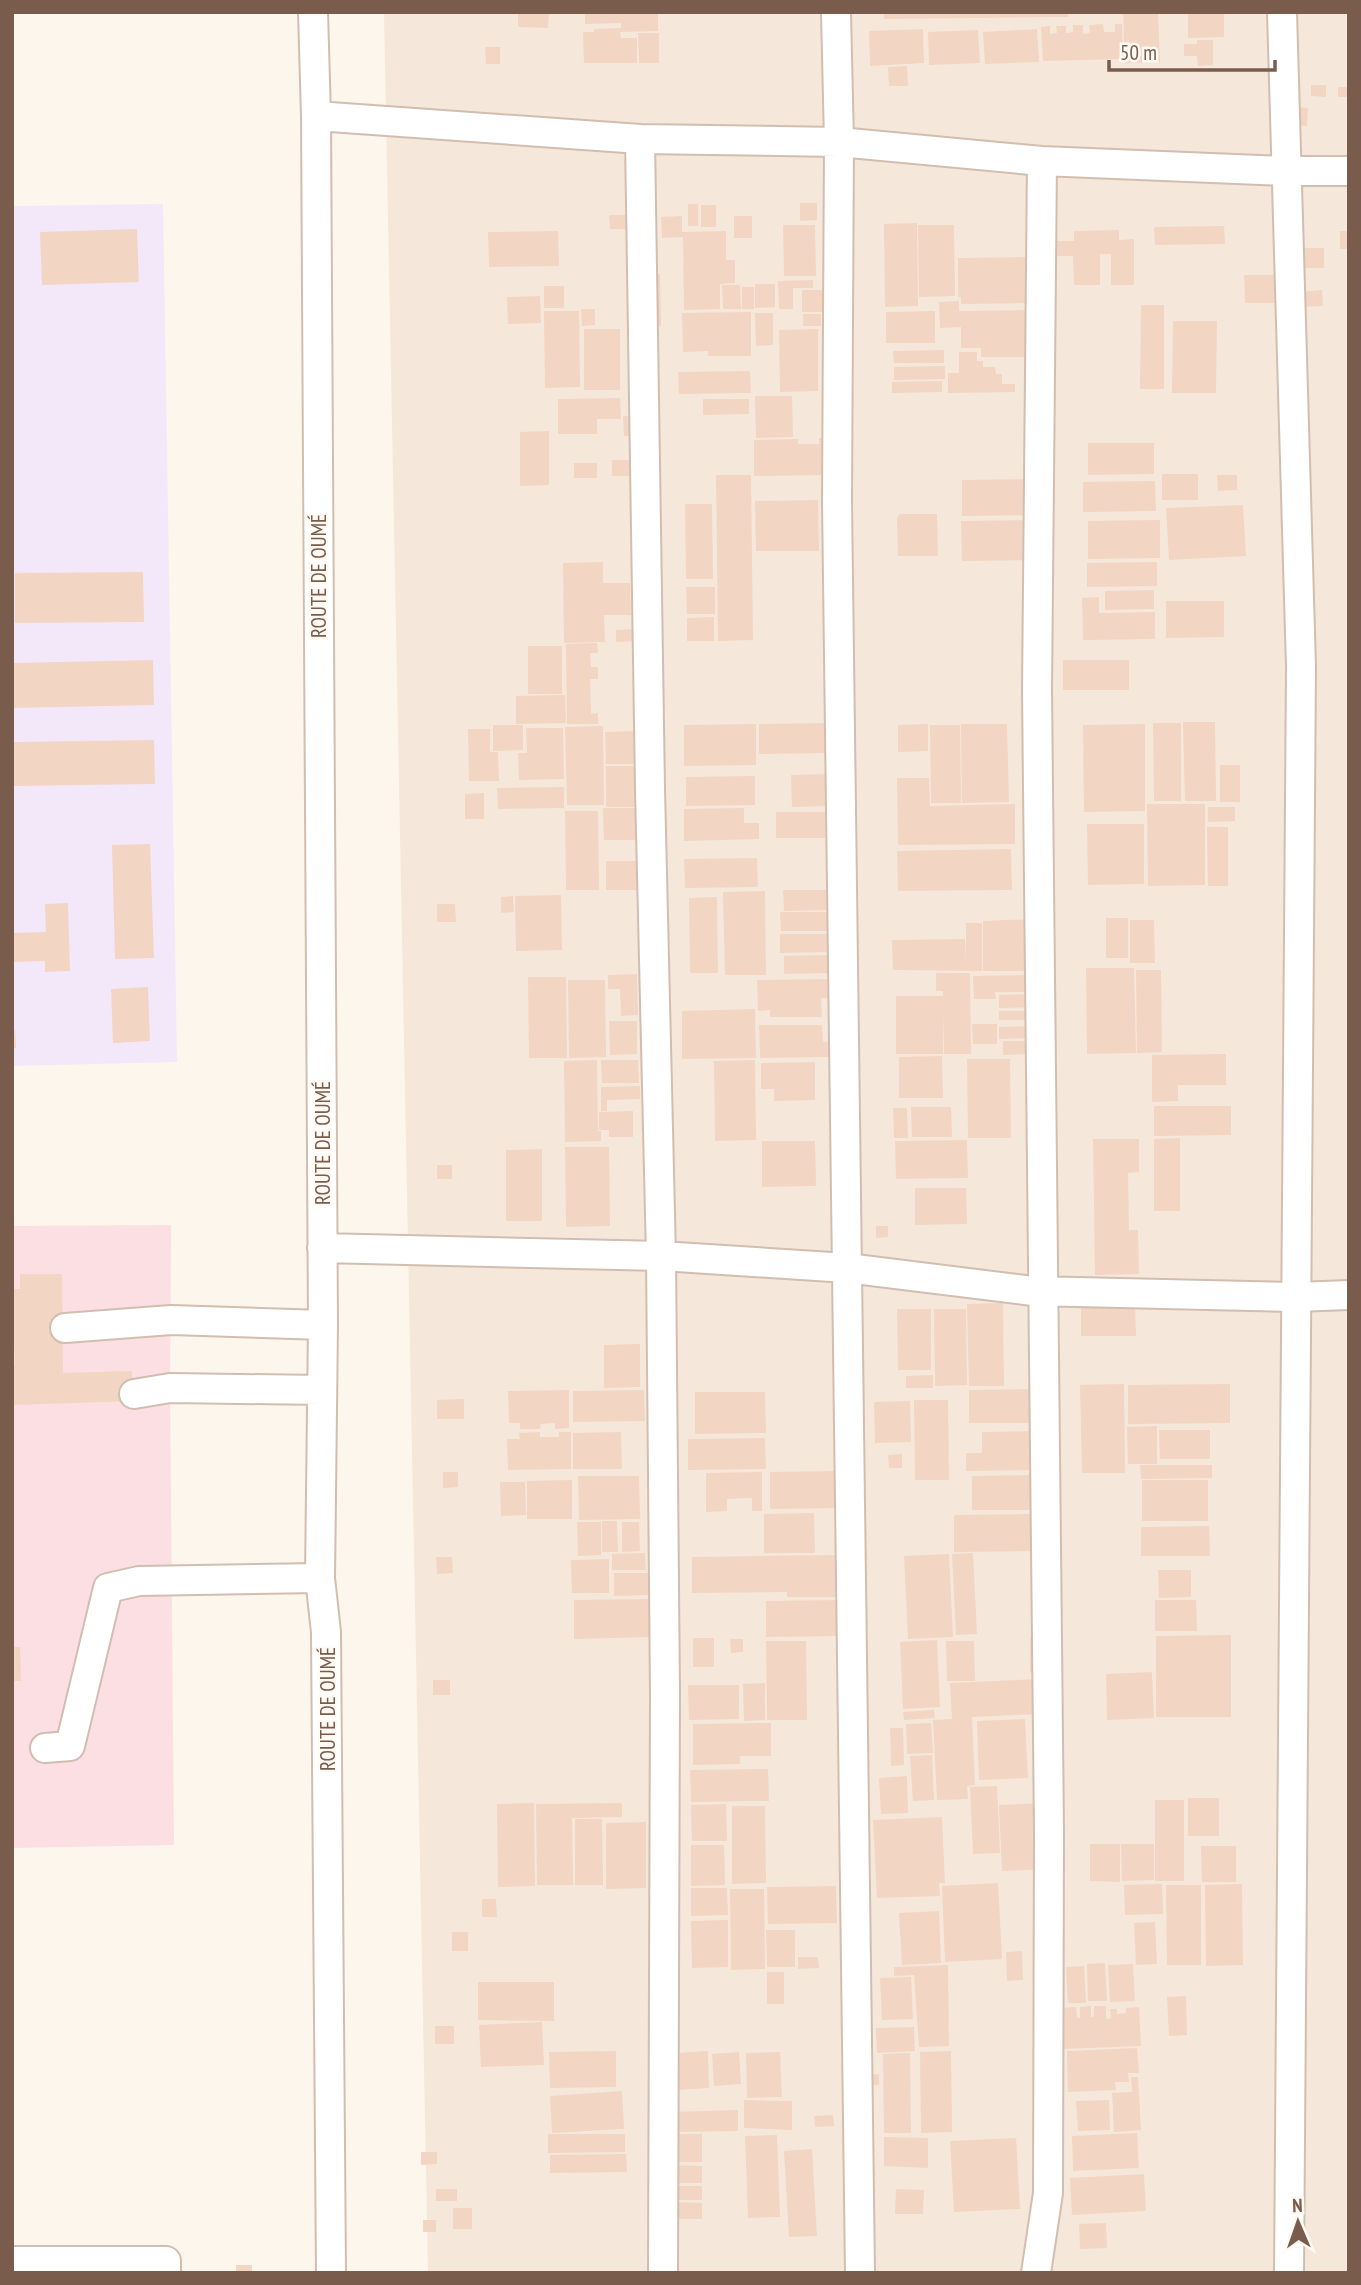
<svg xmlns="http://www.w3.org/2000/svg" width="1361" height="2285" viewBox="0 0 1361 2285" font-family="'PT Sans Narrow',sans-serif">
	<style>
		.residential { fill: #f5e8da }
		.education { fill: #f3e8fa }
		.medical { fill: #fbdfe3 }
		.building { fill: #f3d5c3 }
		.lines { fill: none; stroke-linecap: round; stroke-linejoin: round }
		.minor-casing { stroke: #d1beb0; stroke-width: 32 }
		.minor { stroke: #fff; stroke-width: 28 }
		.labels { text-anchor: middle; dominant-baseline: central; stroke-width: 5; stroke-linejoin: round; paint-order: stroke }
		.street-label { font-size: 21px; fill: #7a5c4d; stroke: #fffaf3 }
	</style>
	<rect width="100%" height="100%" fill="#fdf6ec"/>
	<path class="residential" d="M384 12H1349V2273H428Z"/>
	<path class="education" d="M163 204 177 1062 12 1066V206Z"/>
	<path class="medical" d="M171 1225 170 1388 174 1845 12 1848V1226Z"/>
	<path class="building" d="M518 12H549L548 28 518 27Z
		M585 12H658V31L620 32 621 38H637V63H584L583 32H594V29L621 28V23L585 24Z
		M884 12H1068V17L884 19Z
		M1123 12H1158L1160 62 1125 63Z
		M1188 12H1224V37L1188 38Z
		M1103 24 1104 32H1115V24H1122L1123 59 1043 61 1041 27 1050 26V34L1057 33 1056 26H1066V33L1073 32V25H1083V34L1090 33 1089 25Z
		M923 29 924 63 870 66 869 31Z
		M1037 29 1039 62 985 64 983 32Z
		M978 30 980 63 929 65 928 32Z
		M638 33H659V63H639Z
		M1197 40H1213V65L1198 66 1197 56H1184V44H1197Z
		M485 47H500V64H486Z
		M907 66 908 86H889L888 67Z
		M1311 85H1326V97L1311 96Z
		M1338 87H1349V97H1338Z
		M1295 107 1308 108 1307 126 1294 125Z
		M800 203H817V220L800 221Z
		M688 204H698V226H688Z
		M701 205H716V227H701Z
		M609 215H633V229H610Z
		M682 216V232L726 231V260H735V283L720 284V309L684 310 683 237 662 238 661 217Z
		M734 216H752V238H734Z
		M917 223 918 306 885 307 884 224Z
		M783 225H815L816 276H784Z
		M918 225H954L955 296 919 297Z
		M1224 226 1225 244 1155 245 1154 227Z
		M137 229 139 282 42 285 40 232Z
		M1119 230V240L1134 239V285H1111V254H1100V285H1074L1073 256H1057V241H1074V231Z
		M558 231 559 266 489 267 488 232Z
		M1340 231H1349V249H1340Z
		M1302 248H1324V268H1302Z
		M1029 257V303L961 304V297H958V258Z
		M646 274H660L661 326H646Z
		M1244 275H1278V303H1245Z
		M813 280V288H793V309H779L778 281Z
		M755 284H775V307L755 308Z
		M722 285H740L741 309H723Z
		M544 286H564V308H544Z
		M742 287H754V309H742Z
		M802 290H825V312H802Z
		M1322 290 1323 306 1299 307 1298 292Z
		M540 296 541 323 508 324 507 297Z
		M959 301V311L1034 310 1035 357H981V348H961V327L940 328 939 302Z
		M1141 305H1164V389H1140Z
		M581 309H595V325L582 326Z
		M544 311H579L580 387 545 388Z
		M935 311V343H886V312Z
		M751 312V356H708V351L683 352 682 313Z
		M755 313H773V345L756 346Z
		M803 314H821V326H803Z
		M1173 321H1217L1216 393H1172Z
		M584 329H620V390H584Z
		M818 329V391L780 392 779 330Z
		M944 350V363H894L893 351Z
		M959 352H977V361H983V367H995L996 374H1002V384H1015V392L948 393V373H959Z
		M945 366V379L894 380V367Z
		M750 371 751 393 679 394 678 372Z
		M942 381V392L892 393V382Z
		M755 396H792L793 437 756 438Z
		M620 398 621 419H597V434H558V399Z
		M703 399H749V414L703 415Z
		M623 416H637V436H624Z
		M549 431V485L520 486V432Z
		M819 438H829V475L754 476V440L798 439V444H819Z
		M1088 443H1154V474L1088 475Z
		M612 460H637V476H612Z
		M574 463H597V478H574Z
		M1162 474H1198V500H1162Z
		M716 475H751L753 640 718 641Z
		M1217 475H1237V490L1218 491Z
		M1035 479V515L962 516V480Z
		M1155 481 1156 511 1083 512V482Z
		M818 500 819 551H756L755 501Z
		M685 504H712L713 579H686Z
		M1243 505 1246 556 1169 560 1166 508Z
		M900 514H937L938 556H898L897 517Z
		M1038 520V560L962 561 961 521Z
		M1160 520V558L1088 559V521Z
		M603 562V583H630L631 615H604L605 642 564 643 563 563Z
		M1157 562V586L1087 587V563Z
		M143 572 144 622 15 623V573Z
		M686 587H715V614H687Z
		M1154 590V609L1105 610V591Z
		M1099 597V613L1155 612V639L1083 640 1082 598Z
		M1166 601H1224V637L1166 638Z
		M714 617V641H687V618Z
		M635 629 636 641 616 642V630Z
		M597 643 598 653H590L591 667H598V679H590L591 714 598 713V724H567L566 644Z
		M528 646H562V694H528Z
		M153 660 154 705 12 708V663Z
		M1063 660H1129V690H1063Z
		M565 695 566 723 516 724V696Z
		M1183 722H1215L1216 801H1185Z
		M830 723 831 753 759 754V724Z
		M1153 723H1181V801H1154Z
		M756 724V765L684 766V725Z
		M928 724V751L898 752V725Z
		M961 724H1007L1009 802 962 803Z
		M1145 724V811L1084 812 1083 725Z
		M493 725H523V750L493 751Z
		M930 725H960L961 803H931Z
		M603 726 604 805H567L565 727Z
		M526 728H563L564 779 519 780 518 753H527Z
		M468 729H490V752H498L499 781H469Z
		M637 731 638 764H606L605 732Z
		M154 740 155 784 14 786V742Z
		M1220 765H1240V802H1220Z
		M606 766H639L640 807H606Z
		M828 774 829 806 792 807 791 775Z
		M755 776V805L686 806V777Z
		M897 778H929L930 806 1015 804V844L898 845Z
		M564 787V808L498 809 497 788Z
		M484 793V819H465V794Z
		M1147 804H1205V885L1148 886Z
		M1208 807H1235V821L1208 822Z
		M603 808H638L639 840H604Z
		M744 808V823H759V839L684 841V809Z
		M565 811H598L599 890H566Z
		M776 812H825V838H776Z
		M1087 824H1144V884L1088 885Z
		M1207 827H1228V886H1208Z
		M150 844 154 958 115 959 112 845Z
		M1011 849 1012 890 898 891 897 851Z
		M757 858 758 887 685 888 684 859Z
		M606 861H637V890H606Z
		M783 890H829V910L784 911Z
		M765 891 766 975H725L723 892Z
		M561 895 562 950 516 951 515 896Z
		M513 896 514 912 501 913V897Z
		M717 897 718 973H690L689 898Z
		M68 903 70 971 45 972V961L12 962V933L46 932 45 904Z
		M437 904H455L456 922H437Z
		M780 912H827V931H781Z
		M1106 918H1128V958H1106Z
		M1033 919 1034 971H983V921Z
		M1130 920H1154L1155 963H1130Z
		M966 923H982V971L893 970 892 940 965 939 966 962Z
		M780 934H828V952L780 953Z
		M828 955 829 973 784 974V956Z
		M1086 968H1134L1136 1053 1087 1054Z
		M1136 970H1161L1162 1052 1137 1053Z
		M936 973H970L971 1054H944V1008L943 1054H896V996H943V991H936Z
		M637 974 638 1015 621 1016 620 989H608V975Z
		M1038 975V992H995L996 999H974L973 976Z
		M528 977H566L567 1058H529Z
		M828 979V998H821L822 1017H770V1010L758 1011 757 980Z
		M568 980H605L606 1057 569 1058Z
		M148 987 150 1041 113 1043 111 989Z
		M1032 994 1033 1007 999 1008V995Z
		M755 1009 756 1058 682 1059V1011Z
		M999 1011H1035V1020H999Z
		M609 1021H637V1054L610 1055Z
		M972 1024H997V1044H973Z
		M759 1025H822L823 1042 831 1041V1057L760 1058Z
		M1039 1026V1038L999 1039V1027Z
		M15 1030 16 1048 12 1049V1031Z
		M1003 1041H1032V1054L1003 1055Z
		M1226 1054V1085H1178V1101L1152 1102V1055Z
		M942 1056 943 1098H899V1057Z
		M967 1059H1010L1011 1138H968Z
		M597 1060 598 1131H601V1141L565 1142 564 1061Z
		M601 1060H638L639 1083H602Z
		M755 1060 756 1140 715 1141 714 1061Z
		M815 1062V1100L774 1101V1089H761V1063Z
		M640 1086V1099L607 1100V1111H601V1087Z
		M1154 1106H1231V1135L1154 1136Z
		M911 1107H951L952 1137H912Z
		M893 1108H907L908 1138H894Z
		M633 1111V1137H609V1130H599V1112Z
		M1180 1138V1211H1154V1139Z
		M1093 1139H1139V1172L1128 1173 1129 1230H1138L1139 1274 1095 1275Z
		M967 1140 968 1178 896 1179 895 1141Z
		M762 1141H815L816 1186 762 1187Z
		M565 1147H609L610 1226 566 1227Z
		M542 1149V1221H506V1150Z
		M437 1165H452V1179H437Z
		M915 1188H966L967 1224 915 1225Z
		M876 1226H888V1237L876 1238Z
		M20 1274H62L63 1373 132 1371 133 1401 12 1405V1365H15L12 1289H20Z
		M1135 1301 1136 1336H1081V1302Z
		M1003 1303 1004 1386H969L967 1304Z
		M897 1309H931V1370H898Z
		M934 1309H966L967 1385 935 1386Z
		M640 1344V1387L604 1388V1345Z
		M933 1375V1388H906V1376Z
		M1124 1384 1125 1473H1082L1080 1385Z
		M1230 1384V1423L1128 1424V1385Z
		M1039 1389V1423H969V1390Z
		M569 1390V1428L555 1429V1423L541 1424 540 1429H520V1423H509L508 1391Z
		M644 1390 645 1421 573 1422V1391Z
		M695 1392H765L766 1433 695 1434Z
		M464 1399V1419H437V1400Z
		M914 1400H948L949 1480H915Z
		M910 1401 911 1442 875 1443 874 1402Z
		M1157 1426V1464H1128L1127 1427Z
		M1159 1430H1210V1459H1160Z
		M1040 1431V1470L966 1471V1453H982V1432Z
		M540 1432V1437H559V1432H571V1469L508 1470 507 1439H520L519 1433Z
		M621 1432 622 1469H573V1433Z
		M765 1438 766 1469 688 1470V1439Z
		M902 1454V1468H889L888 1455Z
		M1140 1465H1212V1478L1141 1479Z
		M841 1471V1508L770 1509V1472Z
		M443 1472H458V1487L443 1488Z
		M762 1472V1511H752V1498L727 1499V1511L706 1512V1473Z
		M1041 1475V1510H972V1476Z
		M578 1476H639L640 1519 579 1520Z
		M572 1480V1519H527V1481Z
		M1142 1480H1208V1521H1142Z
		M500 1482H525L526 1515 501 1516Z
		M814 1513 815 1553H764V1514Z
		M1043 1514V1551L954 1552V1515Z
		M602 1521H617L618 1552H602Z
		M577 1522H601V1555L578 1556Z
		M622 1522H639L640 1551 622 1552Z
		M1209 1526 1210 1556H1141V1527Z
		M645 1553 646 1570H612V1554Z
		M973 1553 977 1634 956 1635 952 1554Z
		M949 1554 953 1637 908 1639 904 1556Z
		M839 1555V1597H787V1592L692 1593V1557Z
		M436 1557H452L453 1573 437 1574Z
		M609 1559V1593H572L571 1560Z
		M1158 1570H1191V1597L1159 1598Z
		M614 1573H648V1595L614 1596Z
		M652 1599V1637L574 1639V1600Z
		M844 1600V1636L766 1637V1601Z
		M1155 1600H1196L1197 1631H1155Z
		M1231 1635V1717H1156V1636Z
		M1030 1637H1045V1672H1030Z
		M693 1638H714V1667H693Z
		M730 1639H743V1652L731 1653Z
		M937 1640 940 1707 903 1709 900 1642Z
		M766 1641H806L807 1720H767Z
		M946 1641H974L975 1681H947Z
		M12 1647H20L21 1681H12Z
		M1152 1672 1154 1718 1107 1720 1106 1674Z
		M1041 1679 1042 1714 972 1717 975 1785 967 1786 968 1799 937 1800 933 1720 952 1719 950 1683Z
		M433 1680H450V1695H433Z
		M765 1683V1720L744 1721 743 1684Z
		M688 1685H739V1719L689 1720Z
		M934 1710 935 1718 904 1720 903 1712Z
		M1025 1719 1028 1778 979 1780 977 1721Z
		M771 1723V1756H740V1764L693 1765V1724Z
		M931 1723 933 1753 907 1754 906 1724Z
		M890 1728H903L904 1765 891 1766Z
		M932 1755 934 1800 913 1801 910 1756Z
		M768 1769 769 1801 691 1802 690 1770Z
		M907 1776 908 1813 881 1814 879 1778Z
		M997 1786 1000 1853 973 1854 970 1787Z
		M1188 1798H1219V1836H1188Z
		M1155 1800H1184V1881H1155Z
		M534 1803 535 1886 498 1887 497 1804Z
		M622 1803V1817L572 1818 573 1885H537L536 1804Z
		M1044 1803 1047 1869 1002 1871 999 1805Z
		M726 1804 727 1841H692L691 1805Z
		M732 1806H765L766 1883 732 1884Z
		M942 1817 945 1883H939L940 1896 877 1898 873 1820Z
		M575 1819H602L603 1885H575Z
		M646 1822V1888L606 1889V1823Z
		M1090 1844H1120V1882L1090 1881Z
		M1121 1844H1154V1880L1122 1881Z
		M691 1845H724L725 1885 691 1886Z
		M1201 1846H1236V1882H1202Z
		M998 1883 1002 1959 945 1962 942 1886Z
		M1162 1884 1163 1914 1125 1915 1124 1885Z
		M1242 1884 1243 1965 1206 1966 1205 1885Z
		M1166 1885H1201V1965H1167Z
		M836 1886 837 1923 768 1924 767 1887Z
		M691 1888H727L728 1915 691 1916Z
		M730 1889H764L765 1969 731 1970Z
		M482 1899H496L497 1917H482Z
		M939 1911 941 1963 902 1965 899 1913Z
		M728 1920V1967L692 1968 691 1921Z
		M1155 1922 1157 1964 1136 1965 1134 1923Z
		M766 1930H795V1967H767Z
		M452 1932H468V1951H452Z
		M1022 1951 1023 1980 1007 1981 1006 1952Z
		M798 1957H818L819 1968 798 1969Z
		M1105 1963 1107 2001H1088L1087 1964Z
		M1133 1964 1135 2001 1110 2002 1108 1965Z
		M948 1965 949 2046 919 2047 914 1975 894 1976V1967Z
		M1084 1966 1086 2003H1068L1066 1967Z
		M767 1972H784V2004H767Z
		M911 1977 913 2019 882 2020 880 1978Z
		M478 1982H554V2021L478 2020Z
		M1186 1996 1187 2035 1169 2036 1167 1997Z
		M1091 2006V2017H1094V2006H1106V2019L1111 2018 1110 2009H1117V2014L1126 2013V2008L1139 2007 1141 2046 1063 2049 1061 2008 1076 2007 1077 2018H1080V2007Z
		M542 2022 544 2065 481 2067 479 2025Z
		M435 2026H454V2044H435Z
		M914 2027 915 2051 877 2053 876 2028Z
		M1137 2048 1139 2073H1128L1129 2082H1115L1116 2090 1068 2092 1067 2051Z
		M616 2051V2087L550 2088 549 2052Z
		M708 2051 709 2088 678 2090 676 2053Z
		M951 2051 952 2132 921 2133 920 2052Z
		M739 2052 741 2084 714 2086 712 2054Z
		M780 2052 782 2097 747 2098 746 2053Z
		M910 2053 911 2133H884L883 2054Z
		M879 2074V2085H872V2097H867L866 2075Z
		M1131 2077H1138L1141 2130 1114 2132 1112 2093 1132 2092Z
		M622 2091 624 2129 552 2133 550 2096Z
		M744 2100 792 2101V2130L744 2128Z
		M1109 2100 1110 2130 1078 2131 1076 2101Z
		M738 2110V2131L670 2132V2112Z
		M833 2115 834 2126 815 2127 814 2116Z
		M1137 2133 1139 2168 1073 2171 1072 2136Z
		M548 2134H625V2152L548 2153Z
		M673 2134H702V2162H673Z
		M777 2135 780 2217 748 2218 745 2136Z
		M884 2137 928 2138V2168L884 2166Z
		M1016 2138 1020 2209 954 2212 950 2141Z
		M812 2149 817 2236 789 2237 784 2151Z
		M421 2152H437V2164L421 2165Z
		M626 2154 627 2172 550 2173V2155Z
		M673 2165 702 2166V2183H672Z
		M1144 2174 1146 2211 1072 2215 1070 2178Z
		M673 2186H702V2200H672Z
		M436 2189H457V2201H436Z
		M896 2189 924 2190 923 2214H895Z
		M672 2202 702 2203V2219H672Z
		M453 2208H472V2229H453Z
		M423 2220H436V2232H423Z
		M1106 2223 1107 2248 1080 2249 1079 2224Z
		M236 2265H252V2273H236Z"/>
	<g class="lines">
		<defs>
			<path id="minor" d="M313 12 316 116 323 1325 320 1578 326 1632 331 2273
				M836 12 839 142 837 501 860 2273
				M1282 12 1301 667 1289 2273
				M316 116 640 139 839 142 1042 161 1286 171H1349
				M640 139 650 789 661 1256 665 1694 663 2273
				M322 1248 661 1256 847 1268 1033 1291 1296 1297 1349 1295
				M65 1328 171 1320 323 1325
				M134 1394 170 1388 322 1390
				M45 1748 70 1746 108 1588 139 1581 320 1578
				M12 2261H166V2273
				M1036 2273 1048 2193 1049 1832 1037 691 1042 161"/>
		</defs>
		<use href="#minor" class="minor-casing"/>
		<use href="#minor" class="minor"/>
	</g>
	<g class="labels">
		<g class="street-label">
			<text transform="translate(318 576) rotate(-90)">ROUTE DE OUMÉ</text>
			<text transform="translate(322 1143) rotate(-90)">ROUTE DE OUMÉ</text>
			<text transform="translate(327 1709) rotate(-90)">ROUTE DE OUMÉ</text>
		</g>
	</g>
	<rect width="1361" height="2285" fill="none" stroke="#7a5c4d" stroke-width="28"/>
	<g transform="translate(1298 2222) rotate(358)" stroke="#fffaf3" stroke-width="5" paint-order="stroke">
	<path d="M0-5L12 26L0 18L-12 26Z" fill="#7a5c4d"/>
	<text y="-10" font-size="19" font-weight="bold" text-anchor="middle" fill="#7a5c4d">N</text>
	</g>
	<path d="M1109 60v10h166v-10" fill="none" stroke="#7a5c4d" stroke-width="3.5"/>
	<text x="1120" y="60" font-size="21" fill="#7a5c4d" stroke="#fffaf3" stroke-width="5" paint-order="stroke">50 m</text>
</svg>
